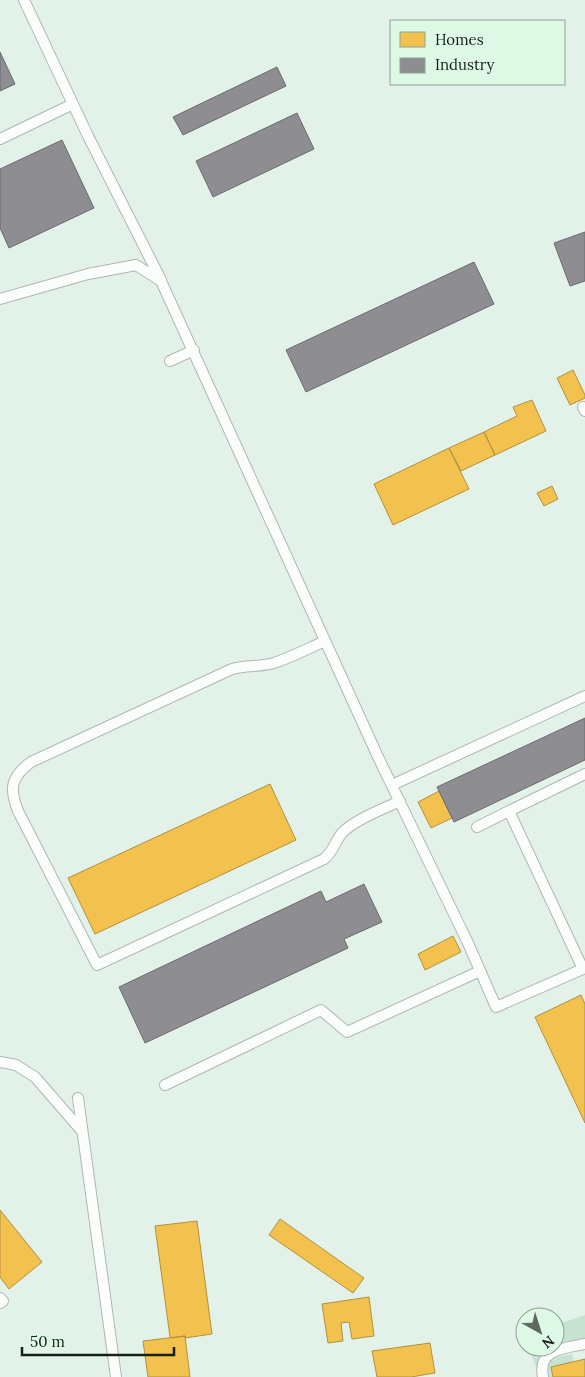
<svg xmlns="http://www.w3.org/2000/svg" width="585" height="1377" viewBox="0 0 585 1377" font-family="Lora,serif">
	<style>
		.green { fill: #c7e2d0 }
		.homes { fill: #f2c14e; stroke: #b0913e }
		.industry { fill: #8d8d92; stroke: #696c6e }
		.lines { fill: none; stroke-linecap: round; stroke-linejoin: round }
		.service-casing { stroke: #adb8b0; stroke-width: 12 }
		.service { stroke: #fbfdfc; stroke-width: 10 }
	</style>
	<rect width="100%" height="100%" fill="#e3f2e8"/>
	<path class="green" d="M585 1315V1339L555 1346V1325Z
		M529 1347H552C541 1351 537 1359 537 1370Z
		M572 1354 574 1362 551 1367 553 1377H549C545 1358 558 1357 572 1354Z"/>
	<path class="homes" d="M573 370 585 395V398L570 405 557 378Z
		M532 400 546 431 495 455 484 432 517 416 513 407Z
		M484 432 495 455 461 471 449 448Z
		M449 448 469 489 393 525 374 484Z
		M552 486 558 499 544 506 537 493Z
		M270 784 296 840 95 934 68 878Z
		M439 791 452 818 431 828 418 802Z
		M453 936 461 952 425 970 418 954Z
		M581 995 585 1004V1123L535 1017Z
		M0 1210 42 1262 9 1289 0 1277Z
		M280 1219 364 1278 353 1293 269 1235Z
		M197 1221 212 1334 185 1338V1336L171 1338 170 1337 155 1226Z
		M369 1297 374 1336 352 1339 349 1322 341 1323 343 1341 328 1343 322 1304Z
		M185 1336 190 1377H148L143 1341Z
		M430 1343 435 1373 411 1377H377L372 1351Z
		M585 1359V1377H553L551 1367Z"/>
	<path class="industry" d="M0 52 15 84 0 91Z
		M277 67 286 86 183 135 173 117Z
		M297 113 314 149 213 197 196 161Z
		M62 140 94 208 9 248 0 228V169Z
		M585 232V281L570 286 554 243Z
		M474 262 494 304 306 392 286 350Z
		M585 718V760L454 822 437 787Z
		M364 884 382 922 344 939 348 948 145 1043 119 987 321 891 326 902Z"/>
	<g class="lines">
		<defs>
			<path id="service" d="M24 0 88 136 161 280
				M0 139 73 104
				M0 299 88 274 136 265 161 281 379 759 468 943 496 1007 585 968
				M170 361 194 350
				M583 407 585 411
				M325 641C309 648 292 657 274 663 261 667 246 665 232 669L31 762C11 777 9 788 18 811L97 965 324 859C334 851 335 841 342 833 354 820 383 809 400 801
				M392 785 585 696
				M477 827 509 811
				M583 969 509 811 585 774
				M0 1062 16 1065 35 1077 81 1130
				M165 1085 321 1010 347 1032 480 971
				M78 1098 116 1377
				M0 1298 3 1301 0 1303
				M543 1377C537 1349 565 1348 585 1344"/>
		</defs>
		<use href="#service" class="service-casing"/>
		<use href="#service" class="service"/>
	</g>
	<rect x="390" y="20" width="175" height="65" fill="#ddf8e5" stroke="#8da293"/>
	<rect x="400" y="32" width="25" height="15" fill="#f2c14e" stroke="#8da293"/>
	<text x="435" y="45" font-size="15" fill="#162019">Homes</text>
	<rect x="400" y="58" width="25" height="15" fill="#8d8d92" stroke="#8da293"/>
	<text x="435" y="70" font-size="15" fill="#162019">Industry</text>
	<g transform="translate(540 1332) rotate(141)"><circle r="24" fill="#ddf8e5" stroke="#8da293"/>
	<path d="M0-4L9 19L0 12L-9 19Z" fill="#5e6a61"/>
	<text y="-8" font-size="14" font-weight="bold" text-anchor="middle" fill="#162019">N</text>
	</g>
	<path d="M22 1347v8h152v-8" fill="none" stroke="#162019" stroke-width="2.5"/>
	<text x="30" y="1347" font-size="15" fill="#162019" stroke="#ddf8e5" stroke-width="4" paint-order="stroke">50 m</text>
</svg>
